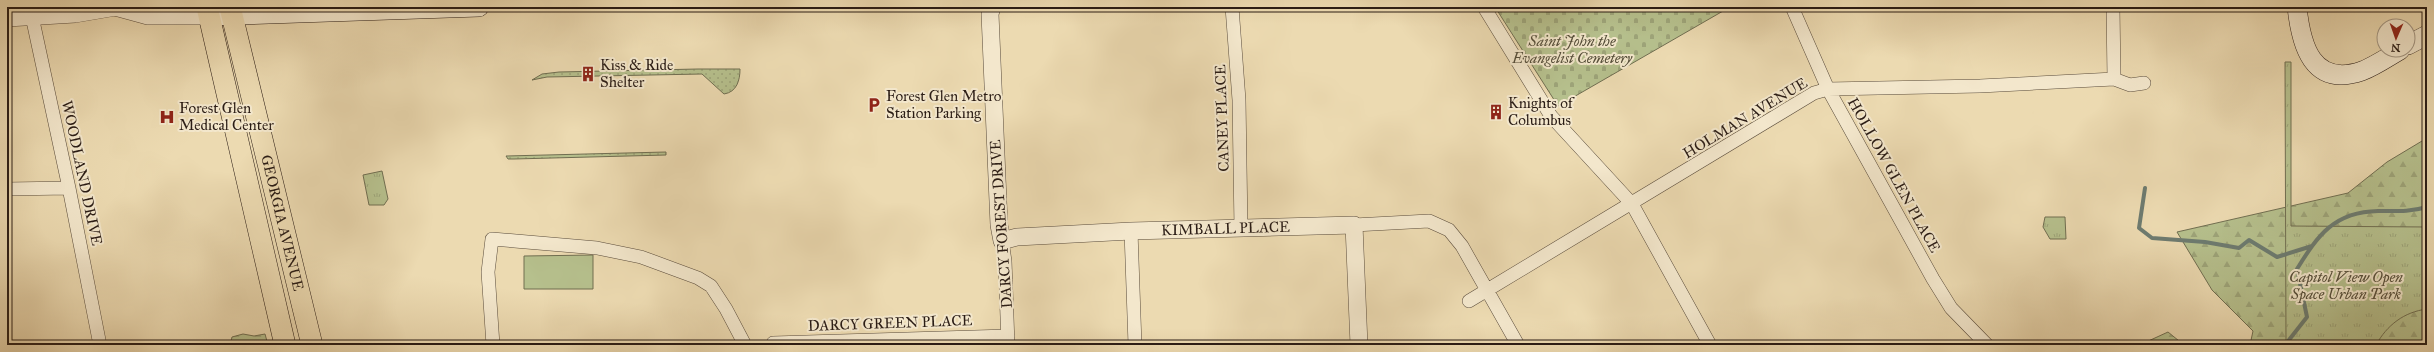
<svg xmlns="http://www.w3.org/2000/svg" width="2434" height="352" viewBox="0 0 2434 352" font-family="'IM FELL Great Primer',serif">
	<style>
		.grass { fill: url(#grass-dots); stroke: #706e51 }
		.forest { fill: url(#forest-firs); stroke: #706e51 }
		.cemetery { fill: url(#cemetery-stones); stroke: #706e51 }
		.park { fill: url(#park-tufts); stroke: #706e51 }
		.pitch { fill: #b6c08d; stroke: #706e51 }
		.lines { fill: none; stroke-linecap: round; stroke-linejoin: round }
		.stream { stroke: #6d7b70; stroke-width: 4 }
		.minor-casing { stroke: #5a4c3c; stroke-width: 14 }
		.tertiary-casing { stroke: #5a4c3c; stroke-width: 18 }
		.secondary-casing { stroke: #2a1c15; stroke-width: 20 }
		.primary-casing { stroke: #2a1c15; stroke-width: 22 }
		.minor { stroke: #f3e7cc; stroke-width: 13 }
		.tertiary { stroke: #f3e7cc; stroke-width: 17 }
		.secondary { stroke: #f3e7cc; stroke-width: 19 }
		.primary { stroke: #ecdab1; stroke-width: 21 }
		.labels { text-anchor: middle; dominant-baseline: central; stroke-width: 4; stroke-linejoin: round; paint-order: stroke }
		.park-label { font-size: 15px; font-style: italic; fill: #544d39; stroke: #f3e7cc }
		.poi-label { font-size: 15px; fill: #2a1c15; stroke: #f3e7cc; text-anchor: start }
		.street-label { font-size: 15px; fill: #2a1c15; stroke: #f3e7cc }
	</style>
	<defs>
		<pattern id="grass-dots" width="8" height="8" patternUnits="userSpaceOnUse"><rect width="8" height="8" fill="#b6c08d"/><path d="M2 2h.1M6 6h.1" fill="none" stroke="#9da479" stroke-width="1.8" stroke-linecap="round"/></pattern>
		<pattern id="forest-firs" width="22" height="20" patternUnits="userSpaceOnUse"><rect width="22" height="20" fill="#b6c08d"/><path d="M5 1l3.5 6h-7zM16 11l3.5 6h-7z" fill="#9da479"/></pattern>
		<pattern id="cemetery-stones" width="16" height="16" patternUnits="userSpaceOnUse"><rect width="16" height="16" fill="#b6c08d"/><path d="M2 7V4a2 2 0 0 1 4 0v3zM10 15v-3a2 2 0 0 1 4 0v3z" fill="#9da479"/></pattern>
		<pattern id="park-tufts" width="24" height="20" patternUnits="userSpaceOnUse"><rect width="24" height="20" fill="#b6c08d"/><path d="M3 7l-1-3M5 7V3M7 7l1-3M15 17l-1-3M17 17v-4M19 17l1-3" fill="none" stroke="#9da479"/></pattern>
	</defs>
	<rect width="100%" height="100%" fill="#ecdab1"/>
	<filter id="stains"><feTurbulence type="fractalNoise" baseFrequency=".005" numOctaves="4"/><feColorMatrix values="0 0 0 0 .2 0 0 0 0 .09 0 0 0 0 .02 0 0 0 .5 -.17"/></filter>
	<radialGradient id="worn" r=".72"><stop offset=".6" stop-color="#630" stop-opacity="0"/><stop offset="1" stop-color="#630" stop-opacity=".3"/></radialGradient>
	<path class="grass" d="M698 69H740C740 80 737 92 724 94L702 74 547 77 532 80 542 74 559 72Z
		M666 152V155L514 159H508L506 156Z"/>
	<path class="forest" d="M2427 138V345H2250L2253 331 2212 290 2177 232 2348 193 2387 162Z
		M2168 332 2184 345H2141L2144 343Z
		M243 334 254 336 265 334 268 345H230L232 337Z"/>
	<path class="cemetery" d="M1495 7H1730L1558 106Z"/>
	<path class="park" d="M2285 62H2291V226L2427 227V309C2404 312 2387 325 2376 345H2286Z
		M382 171 388 199 384 205H369L363 175Z
		M2045 217H2065L2066 239H2050L2043 227Z"/>
	<path class="pitch" d="M593 255V289H524V256Z"/>
	<g class="lines">
		<path class="stream" d="M2145 188 2139 228 2152 238 2205 242 2239 248 2249 240 2277 257 2312 246
			M2285 345 2307 317 2297 269C2318 235 2334 212 2378 211 2396 211 2410 212 2427 207"/>
		<defs>
			<path id="minor" d="M30 7 69 188 100 345
				M1232 7 1239 100 1241 229
				M1484 7 1551 116 1632 204 1710 345
				M1792 7 1828 89 1933 279 1951 308 1987 345
				M2113 7 2114 79
				M7 189 69 188
				M1354 225 1429 221 1449 230 1462 246 1518 345
				M1131 231 1135 345
				M1002 241 1005 261 1008 345
				M1469 301 1814 93 1828 89 1980 86 2114 79 2130 85 2144 83
				M773 343 1008 336
				M493 345 488 272 492 239 597 248 641 257 698 278 711 286 726 309 745 345"/>
			<g id="tertiary">
				<path d="M115 7 148 16H209"/>
				<path id="s1" d="M992 7 990 14 999 225 1002 241 1017 237 1131 231 1354 225 1359 345"/>
				<path d="M7 18 75 14 116 7"/>
			</g>
			<path id="secondary" d="M2297 7C2301 45 2312 88 2362 71 2375 66 2388 57 2400 50
				M209 16 479 7
				M2408 45 2427 35"/>
			<g id="primary">
				<path d="M207 7 285 345"/>
				<path id="s2" d="M230 7 312 345"/>
			</g>
		</defs>
		<use href="#minor" class="minor-casing"/>
		<use href="#tertiary" class="tertiary-casing"/>
		<use href="#secondary" class="secondary-casing"/>
		<use href="#primary" class="primary-casing"/>
		<use href="#minor" class="minor"/>
		<use href="#tertiary" class="tertiary"/>
		<use href="#secondary" class="secondary"/>
		<use href="#primary" class="primary"/>
	</g>
	<defs>
		<symbol id="building-bare" viewBox="-9 -9 18 18"><path d="M-4-6H4V6H1V3H-1V6H-4ZM-2.5-4.3h1.7v1.8h-1.7ZM.8-4.3h1.7v1.8H.8ZM-2.5-1h1.7V.8h-1.7ZM.8-1h1.7V.8H.8Z" fill="#8f2418" stroke="#f3e7cc" stroke-width="2.5" paint-order="stroke"/></symbol>
		<symbol id="parking-bare" viewBox="-9 -9 18 18"><path d="M-3.5-5.5H1a3.5 3.5 0 0 1 0 7H-1V5.5H-3.5ZM-1-3.4V-.6H.8a1.4 1.4 0 0 0 0-2.8Z" fill="#8f2418" stroke="#f3e7cc" stroke-width="2.5" paint-order="stroke"/></symbol>
		<symbol id="hospital-bare" viewBox="-9 -9 18 18"><path d="M-5-5h3v3.5h4V-5h3V5h-3V1.5h-4V5h-3Z" fill="#8f2418" stroke="#f3e7cc" stroke-width="2.5" paint-order="stroke"/></symbol>
	</defs>
	<g fill-rule="evenodd">
		<use href="#building-bare" x="577" y="63" width="22" height="22"/>
		<use href="#parking-bare" x="863" y="94" width="22" height="22"/>
		<use href="#building-bare" x="1485" y="101" width="22" height="22"/>
		<use href="#hospital-bare" x="156" y="106" width="22" height="22"/>
	</g>
	<g class="labels">
		<g class="park-label">
			<text x="1572" y="41">Saint John the<tspan x="1572" dy="17">Evangelist Cemetery</tspan></text>
			<text x="2346" y="277">Capitol View Open<tspan x="2346" dy="17">Space Urban Park</tspan></text>
		</g>
		<g class="poi-label">
			<text x="600" y="65">Kiss &amp; Ride<tspan x="600" dy="17">Shelter</tspan></text>
			<text x="886" y="96">Forest Glen Metro<tspan x="886" dy="17">Station Parking</tspan></text>
			<text x="1508" y="103">Knights of<tspan x="1508" dy="17">Columbus</tspan></text>
			<text x="179" y="108">Forest Glen<tspan x="179" dy="17">Medical Center</tspan></text>
		</g>
		<g class="street-label">
			<text transform="translate(1222 118) rotate(-92)">CANEY PLACE</text>
			<text transform="translate(1745 118) rotate(-31)">HOLMAN AVENUE</text>
			<text transform="translate(82 173) rotate(78)">WOODLAND DRIVE</text>
			<text transform="translate(1894 175) rotate(61)">HOLLOW GLEN PLACE</text>
			<text stroke="none"><textPath href="#s2" startOffset="222">GEORGIA AVENUE</textPath></text>
			<text transform="translate(1001 224) rotate(-94)">DARCY FOREST DRIVE</text>
			<text stroke="none"><textPath href="#s1" startOffset="459">KIMBALL PLACE</textPath></text>
			<text transform="translate(890 323) rotate(-2)">DARCY GREEN PLACE</text>
		</g>
	</g>
	<rect width="2434" height="352" fill="none" stroke="#ecdab1" stroke-width="24"/>
	<rect x="8" y="8" width="2418" height="336" fill="none" stroke="#2a1c15" stroke-width="2"/>
	<rect x="12" y="12" width="2410" height="328" fill="none" stroke="#2a1c15"/>
	<g transform="translate(2396 38) rotate(182)"><circle r="19" fill="#f3e7cc" stroke="#a39683"/>
	<path d="M0-3L7 15L0 10L-7 15Z" fill="#8f2418"/>
	<text y="-6" font-size="11" font-weight="bold" text-anchor="middle" fill="#2a1c15">N</text>
	</g>
	<rect width="100%" height="100%" filter="url(#stains)"/>
	<rect width="100%" height="100%" fill="url(#worn)"/>
</svg>
